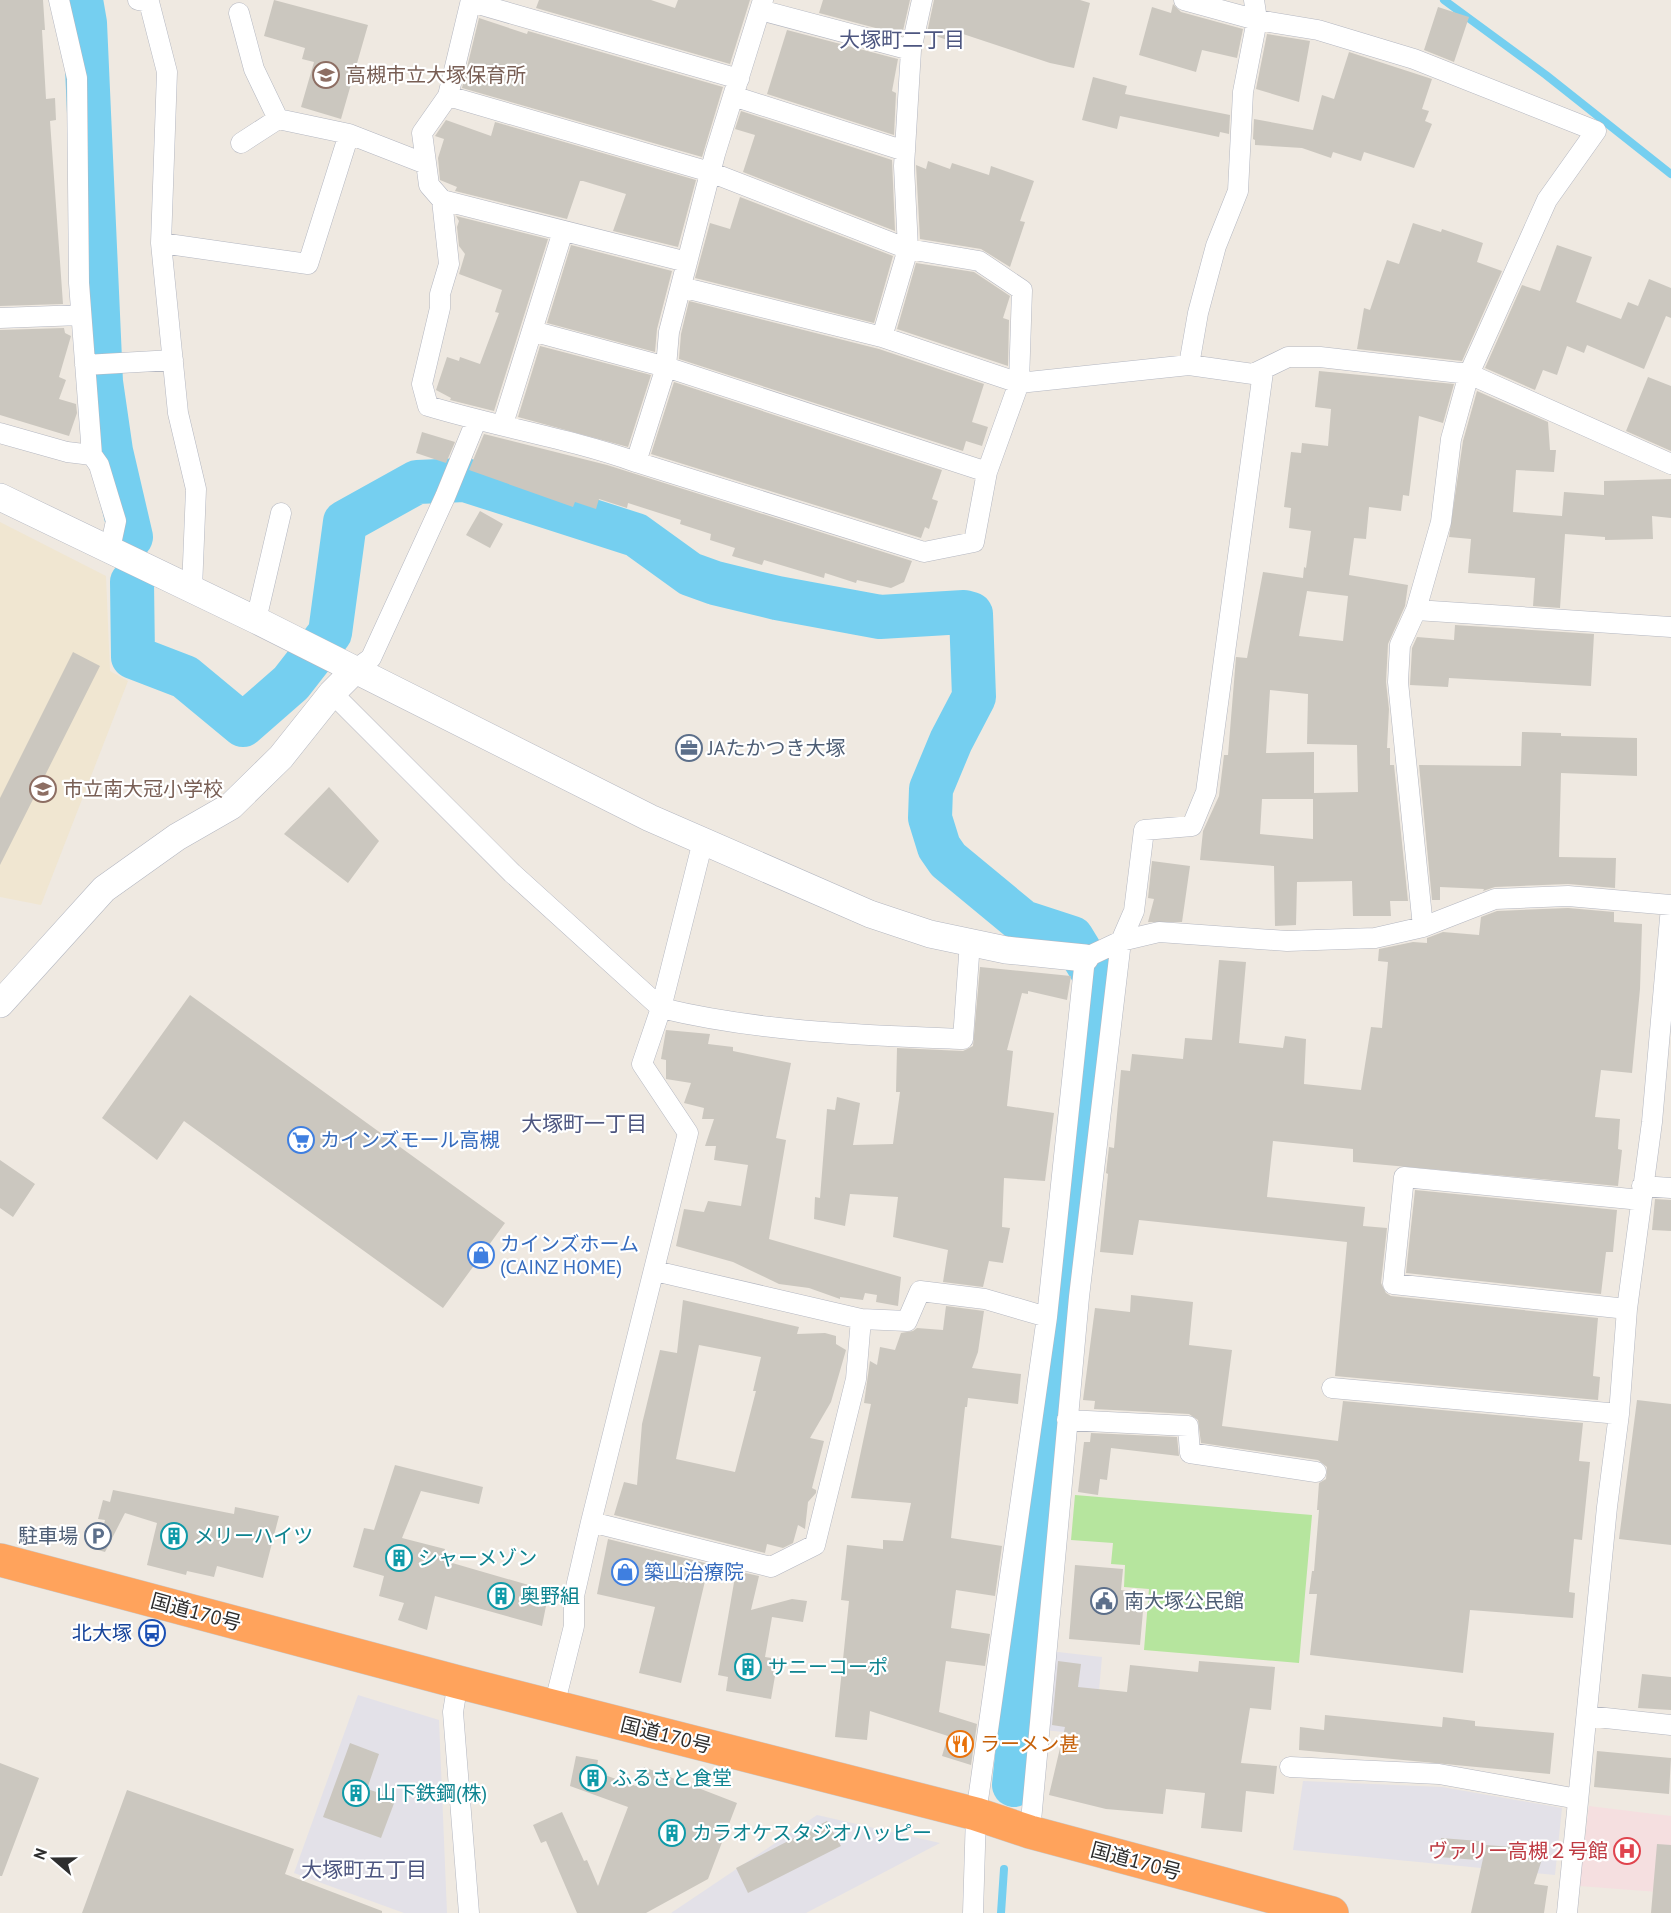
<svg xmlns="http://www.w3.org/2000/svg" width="1671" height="1913" viewBox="0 0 1671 1913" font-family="'PT Sans','Noto Sans JP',sans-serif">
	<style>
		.industrial { fill: #e3e1e8 }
		.education { fill: #f0e6d1 }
		.medical { fill: #f5dfe0 }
		.green { fill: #b6e59e }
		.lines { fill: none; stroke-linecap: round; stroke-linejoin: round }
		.stream { stroke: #75cff0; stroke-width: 8 }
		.river { stroke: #75cff0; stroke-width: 44 }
		.building { fill: #cbc7bf; fill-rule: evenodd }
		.street-casing { stroke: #b4b7c1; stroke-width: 21 }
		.secondary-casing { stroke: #b4b7c1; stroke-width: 28 }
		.highway-casing { stroke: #c9c9c9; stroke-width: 34 }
		.street { stroke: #fff; stroke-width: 20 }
		.secondary { stroke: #fff; stroke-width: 27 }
		.highway { stroke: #ffa35c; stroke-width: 33 }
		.labels { text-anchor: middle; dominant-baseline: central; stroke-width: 4.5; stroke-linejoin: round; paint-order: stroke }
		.education-label { font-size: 20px; fill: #785e54; stroke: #fff; text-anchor: start }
		.service-label { font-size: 20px; fill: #4e5e75; stroke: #fff; text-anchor: start }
		.shop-label { font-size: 20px; fill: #366cbe; stroke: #fff; text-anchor: start }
		.culture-label { font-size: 20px; fill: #0d838f; stroke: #fff; text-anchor: start }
		.street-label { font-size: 20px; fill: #2e2e2e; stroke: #fff }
		.transit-label { font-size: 20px; fill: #164399; stroke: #fff; text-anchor: end }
		.food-label { font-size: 20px; fill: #c56008; stroke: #fff; text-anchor: start }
		.health-label { font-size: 20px; fill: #be3a42; stroke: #fff; text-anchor: end }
		.neighbourhood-label { font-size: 21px; fill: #4d5680; stroke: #fff }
	</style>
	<rect width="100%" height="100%" fill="#efe9e1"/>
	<path class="industrial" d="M1049 1651 1102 1657 1095 1735 1043 1730Z
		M358 1695 439 1720 447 1913H404L294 1873Z
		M1303 1781 1442 1787 1562 1808 1555 1875 1293 1850Z
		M817 1815 940 1843 806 1913H671Z"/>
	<path class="education" d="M0 522 106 576 110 671 128 681 41 905 0 897Z"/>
	<path class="medical" d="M1589 1806 1671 1816V1893L1579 1886Z"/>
	<path class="green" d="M1075 1495 1312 1515 1299 1663 1144 1650 1149 1589 1124 1587 1125 1565 1111 1564 1113 1543 1071 1540Z"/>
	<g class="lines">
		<path class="stream" d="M1444 0 1546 75 1671 174
			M1001 1913 1004 1869"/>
		<path class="river" d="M81 0 85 23 101 382 111 451 131 537
			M132 582 133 657 185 677 243 725 291 683 330 633 345 522 417 482 465 480 636 535 690 574 715 583 777 598 880 617 964 612 971 614 974 697 951 741 931 789 930 818 939 847 948 860 1023 922 1072 938 1097 979 1014 1785"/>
	</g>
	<path class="building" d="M0 0H43L45 30H42L46 99 55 98 56 120 50 121 63 304 0 306Z
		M274 0 368 25 341 119 301 107 314 62 302 59 305 48 264 36Z
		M539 0H651L675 8 678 0H750L730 64 536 8Z
		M823 0H910L902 35 819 13Z
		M934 0H1080L1090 3 1074 68 1050 63 957 32 953 42 927 33Z
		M1173 4 1181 12 1243 29 1237 58 1202 50 1196 72 1139 55 1152 7 1171 13Z
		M1438 7 1469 17 1454 62 1424 50Z
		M479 18 527 34 528 31 723 87 702 157 462 88Z
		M787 30 898 59 892 91 896 93 894 135 767 94Z
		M1267 34 1310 41 1299 102 1256 89Z
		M1349 52 1432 79 1422 109 1429 111 1425 121 1432 124 1414 168 1364 152 1361 161 1333 152 1331 158 1302 148 1255 145V140L1253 139 1254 119 1313 130 1322 95 1334 99Z
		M1093 77 1127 86 1125 94 1230 115 1229 134 1220 132 1219 137 1120 116 1117 129 1082 120Z
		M741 111 892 160 895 231 743 172 755 135 735 129Z
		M446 120 491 136 495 122 696 180 678 247 613 231 626 194 583 181H580L567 219 455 191 457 187 440 180 438 158 444 139 435 136Z
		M928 161 950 169 952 163 989 175 991 166 1034 181 1020 221 1025 222 1010 267 981 249 920 239 916 165 926 169Z
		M740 197 893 256 874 323 695 278 710 223 730 229Z
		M456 216 548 239 494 411 450 400 451 398 436 390 447 357 459 361 460 357 480 364 499 313 495 312 502 290 459 274 465 254 459 246 457 227 459 221Z
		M1413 223 1441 232 1442 229 1483 243 1477 262 1502 271 1462 361 1357 349 1364 308 1370 310 1387 260 1399 264Z
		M571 245 672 271 657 329 655 352 547 323Z
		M1557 245 1592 257 1576 302 1621 319 1628 302 1638 306 1649 279 1671 288V318L1666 316 1644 369 1587 345 1584 353 1567 346 1557 375 1543 370 1535 390 1485 368 1522 285 1540 291Z
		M916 263 974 272 1010 296 1003 318 1009 320 1008 366 897 329Z
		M689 301 879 349 984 384 972 422 988 427 982 446 966 441 963 451 679 359 681 334Z
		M64 328 65 333 71 336 59 377 66 380 59 399 76 404 77 413 69 436 0 415V330Z
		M540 346 651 375 628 447 518 417Z
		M1319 371 1454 384 1443 423 1419 416 1409 496 1403 495 1401 511 1369 507 1366 539 1354 538 1349 575 1408 585 1405 606 1388 644 1386 682 1389 709 1387 748H1390V765H1394L1408 901H1390L1391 916H1353L1352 881 1297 882 1296 925 1275 926 1274 866 1200 860 1203 831 1219 796 1224 755H1228L1236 657 1247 658 1263 572 1303 578 1304 567 1306 568 1311 531 1289 528 1291 508 1284 507 1291 452 1301 453 1302 443 1328 446 1331 409 1315 407ZM1307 591 1348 596 1343 641 1299 636ZM1270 690 1308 694 1307 744 1357 745 1358 792 1314 793V752L1266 753ZM1262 799H1313V839L1260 834Z
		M1648 377 1671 386V451L1626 431Z
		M674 382 942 470 932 499 938 501 929 529 925 527 921 538 651 454Z
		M1477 391 1548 422 1550 450H1556L1554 472 1516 470 1513 512 1562 516 1564 492 1604 495V481L1671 479V518L1652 516 1653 539 1605 540V537L1565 534 1560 608 1533 606 1535 578 1468 573 1471 539 1449 537 1463 441Z
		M422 432 455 442 446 463 416 453Z
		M484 434 607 465 912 561 904 582 891 588 857 580 856 583 825 573 824 578 764 560 762 565 732 556 735 548 710 540 711 534 680 524 681 520 628 503 627 508 599 499 596 509 575 502 573 507 469 470Z
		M480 511 503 524 490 548 466 535Z
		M1455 625 1594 634 1591 686 1449 678 1448 687 1410 685 1412 648 1417 637 1454 640Z
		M73 652 100 666 0 865V798Z
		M1522 732 1561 733V736L1637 738V776L1561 773 1559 857 1616 858 1615 888 1568 884 1495 887 1483 891 1484 889 1440 887V900H1432L1419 765 1521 766Z
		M329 787 379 841 348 883 284 834Z
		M1152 861 1190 866 1182 922H1148L1154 899 1148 898Z
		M1568 908 1614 912V922L1642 924 1640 989 1632 1073 1601 1070 1595 1117 1620 1119 1618 1149 1622 1150 1618 1186 1353 1162V1149L1273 1141 1267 1197 1365 1207 1363 1226 1387 1228 1381 1283 1386 1293 1391 1296 1598 1318 1593 1376 1600 1377 1598 1400 1335 1376 1347 1242 1139 1220 1133 1255 1100 1252 1108 1174 1106 1173 1109 1147 1114 1148 1121 1070 1130 1071 1132 1054 1183 1059 1185 1038 1212 1040 1219 960 1246 962 1239 1043 1283 1048 1285 1036 1306 1039 1304 1084 1361 1090 1371 1027 1382 1028 1388 962 1378 961 1379 949 1413 942 1427 943V938L1443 932 1479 935 1481 917 1497 911Z
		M980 967 1071 976 1067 1000 1028 991V994L1022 993 1007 1050 1013 1051 1007 1106 1054 1113 1045 1181 1004 1178 1002 1227 1010 1228 1003 1263 989 1261 983 1287 943 1282 948 1250 893 1237 898 1197 850 1194 845 1226 814 1219 815 1197 820 1198 827 1109 835 1110 837 1097 860 1103 853 1145 893 1144 900 1092H896L897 1048 963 1051 973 1046Z
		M190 995 505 1223 443 1308 184 1121 157 1160 102 1118Z
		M666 1030 710 1034 708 1044 733 1047V1051L791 1063 776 1138 786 1140 769 1239 901 1277 898 1306 876 1302 877 1295 865 1293 863 1300 840 1297V1299L809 1288 779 1284 733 1262 676 1246 684 1209 704 1212 708 1201 741 1206 748 1165 714 1160 716 1146H705L714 1119H702L704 1108 684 1103 691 1083 666 1079V1060L661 1059Z
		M0 1160 35 1184 13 1217 0 1208Z
		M1415 1190 1617 1210 1613 1252H1606L1601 1294 1406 1273Z
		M1655 1199 1671 1200V1231L1652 1230Z
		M1131 1295 1193 1302 1189 1345 1232 1350 1222 1426 1338 1441 1343 1401 1583 1423 1579 1461 1590 1462 1582 1540 1574 1539 1569 1592 1575 1593 1573 1618 1470 1610 1463 1673 1310 1655 1317 1594H1309L1312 1571H1314L1319 1510H1317L1319 1483 1326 1479 1327 1467 1318 1460 1201 1443 1198 1420 1189 1414 1094 1409 1095 1401 1083 1400 1095 1308 1130 1312Z
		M683 1300 799 1327 797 1334 825 1333 836 1336V1344L846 1350 831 1402 810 1438 824 1441 812 1488 816 1490V1493L808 1502 805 1529 798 1525 793 1543 783 1548 767 1544 765 1553 614 1515 624 1482 637 1485 642 1424 660 1350 677 1353ZM699 1345 761 1357 753 1391H756L735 1472 676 1459Z
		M946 1306 984 1311 978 1352 972 1368 1021 1374 1018 1404 968 1398 967 1407H965L951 1538 1002 1546 995 1596 956 1590 951 1628 990 1634 985 1666 946 1661 939 1712 977 1724 971 1765 942 1756 948 1736 870 1711 867 1740 835 1737 849 1601 841 1600 847 1545 883 1549V1540L903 1541 911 1503 851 1498 871 1404 864 1403 870 1361 877 1365 880 1347 895 1350 901 1333 913 1331 917 1328 943 1330Z
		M1637 1400 1671 1404V1545L1619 1539Z
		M1091 1433 1177 1437 1179 1456 1111 1448 1107 1480 1100 1479 1098 1495 1078 1492 1084 1442H1090Z
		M395 1465 483 1487 479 1504 421 1491 402 1538 445 1549 442 1560 549 1591 542 1626 435 1596 427 1630 398 1620 404 1603 379 1596 384 1576 353 1567 364 1528 374 1530Z
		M113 1490 234 1514 235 1507 279 1516 263 1578 217 1566 214 1577 187 1571 186 1575 147 1565 157 1523 125 1513 105 1552 98 1550 105 1520 98 1519 103 1500 110 1502Z
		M608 1539 709 1564 681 1683 639 1673 655 1607 597 1594Z
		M1075 1565 1123 1569 1121 1590 1136 1592 1135 1611H1143L1140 1645 1069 1639Z
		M736 1571 759 1576 751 1610 792 1599 807 1601 803 1622 772 1617 765 1657 778 1659 771 1699 726 1691 728 1677 718 1675Z
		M1058 1661 1081 1664 1078 1687 1127 1692 1130 1665 1198 1672 1199 1661 1275 1667 1271 1710 1250 1708 1241 1763 1277 1766 1274 1794 1246 1791 1242 1832 1201 1828 1205 1793 1166 1789 1163 1814 1106 1809 1049 1795 1065 1727 1052 1725Z
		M1642 1674 1671 1677V1710L1638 1708Z
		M1325 1715 1442 1727 1443 1717 1475 1721V1726L1554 1733 1550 1774 1299 1750 1300 1727 1324 1730Z
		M350 1743 379 1754 367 1789 396 1798 381 1838 323 1817Z
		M1597 1751 1671 1758 1669 1794 1594 1787Z
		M576 1756 598 1760 596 1772 636 1786 644 1767 737 1803 708 1879 646 1913H577L546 1841 541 1843 533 1825 562 1812 584 1861 587 1860 598 1886 628 1807 570 1786Z
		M0 1763 39 1778 2 1876H0Z
		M127 1790 294 1849 285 1874 382 1911V1913H82Z
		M827 1821 841 1846 748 1893 736 1868Z
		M1441 1838 1479 1841 1477 1860 1439 1857Z
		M1657 1844 1671 1845V1913H1651Z
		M1486 1845 1513 1847 1543 1856 1534 1884 1548 1886 1544 1913H1471Z"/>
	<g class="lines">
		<defs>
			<path id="street" d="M59 0 77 78 79 283 92 455 99 465 116 521 110 549
				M138 0 149 2 167 72 161 243 178 413 196 489 192 589
				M471 0 448 96 422 133 429 185 442 200 449 264 440 294V308L422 384 428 406C497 427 568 438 636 462L666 367 669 332 715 154 763 0
				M922 0 911 50 904 166 908 249 882 337 1019 383 1189 365
				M1184 0 1257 20 1318 30 1414 59 1596 131 1547 200 1469 374 1451 439 1441 522 1416 610 1400 645 1398 682 1423 927
				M1254 0 1257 20 1243 92 1238 191 1216 246 1198 313 1189 365 1253 374 1288 357H1320L1469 374 1671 464
				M471 2 739 79
				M760 10 911 50
				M239 13 254 69 278 119 349 134
				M448 96 710 172 908 249 979 261 1022 290 1019 383 987 472 974 542 924 552 636 462
				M733 96 905 151
				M241 143 278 119
				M442 200 687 262
				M161 243 308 264 349 134 426 164
				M681 287 882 337
				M0 318 81 315
				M532 331 666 367 987 472
				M85 365 173 360
				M503 424 563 231
				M0 433 67 452 92 455
				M1416 610 1671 627
				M256 620 281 513
				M355 670 371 658 445 497 476 421
				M332 693 512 873 661 1008C760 1032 861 1035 963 1039L970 942
				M1642 1186 1671 1188
				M1627 1309 1393 1284 1404 1177 1641 1200
				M861 1319 907 1321 920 1291 985 1299 1047 1317
				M1332 1388 1619 1414
				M1067 1420 1188 1426 1190 1453 1316 1472
				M591 1522 771 1567 815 1545 856 1379 861 1319 655 1271
				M458 1682 453 1712 469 1913
				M554 1706 574 1626V1596L591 1522 688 1133 642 1064 661 1008 703 841
				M1587 1716 1671 1725
				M1290 1767 1439 1774 1578 1799
				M1030 1832 1079 1297 1121 941 1134 911 1144 830 1192 826 1206 792 1263 372
				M973 1913 976 1814 1047 1317 1085 958 1121 941 1159 932 1287 941 1375 938 1423 927 1495 899 1568 896 1671 905
				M1567 1913 1607 1507 1619 1414 1627 1309 1652 1122 1671 907"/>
			<path id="secondary" d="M0 497 256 620 650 818 870 914 930 934 1006 950 1085 958
				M0 1004 104 889 177 837 231 806 281 757 332 693 355 670"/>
			<path id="highway" d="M0 1560 458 1682 976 1814 1030 1832 1332 1913"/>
		</defs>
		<use href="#street" class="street-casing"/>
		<use href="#secondary" class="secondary-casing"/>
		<use href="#highway" class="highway-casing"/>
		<use href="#street" class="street"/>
		<use href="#secondary" class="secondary"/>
		<use href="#highway" class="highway"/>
	</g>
	<defs>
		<symbol id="school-ring" viewBox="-11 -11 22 22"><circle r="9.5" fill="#fff" stroke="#8d6e63" stroke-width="1.5"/><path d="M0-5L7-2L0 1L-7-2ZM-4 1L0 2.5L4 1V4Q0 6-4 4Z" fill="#8d6e63"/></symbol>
		<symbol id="office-ring" viewBox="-11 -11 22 22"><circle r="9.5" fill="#fff" stroke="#5c6f8a" stroke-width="1.5"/><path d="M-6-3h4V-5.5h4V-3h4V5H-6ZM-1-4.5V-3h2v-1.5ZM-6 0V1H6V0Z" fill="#5c6f8a"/></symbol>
		<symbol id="supermarket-ring" viewBox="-11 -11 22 22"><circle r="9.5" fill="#fff" stroke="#3f7fe0" stroke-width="1.5"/><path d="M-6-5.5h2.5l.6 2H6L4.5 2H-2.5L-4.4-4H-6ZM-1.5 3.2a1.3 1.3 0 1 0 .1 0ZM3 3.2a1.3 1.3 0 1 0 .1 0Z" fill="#3f7fe0"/></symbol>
		<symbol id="shop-ring" viewBox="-11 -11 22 22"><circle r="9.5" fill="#fff" stroke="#3f7fe0" stroke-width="1.5"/><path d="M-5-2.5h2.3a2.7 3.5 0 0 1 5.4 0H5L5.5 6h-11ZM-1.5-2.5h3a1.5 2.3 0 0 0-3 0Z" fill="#3f7fe0"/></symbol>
		<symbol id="parking-ring" viewBox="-11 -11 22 22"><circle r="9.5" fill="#fff" stroke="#5c6f8a" stroke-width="1.5"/><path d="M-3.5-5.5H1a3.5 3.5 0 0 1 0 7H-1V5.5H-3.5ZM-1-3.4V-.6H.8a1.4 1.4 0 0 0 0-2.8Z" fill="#5c6f8a"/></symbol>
		<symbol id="building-ring" viewBox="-11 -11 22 22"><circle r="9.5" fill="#fff" stroke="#0f9aa8" stroke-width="1.5"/><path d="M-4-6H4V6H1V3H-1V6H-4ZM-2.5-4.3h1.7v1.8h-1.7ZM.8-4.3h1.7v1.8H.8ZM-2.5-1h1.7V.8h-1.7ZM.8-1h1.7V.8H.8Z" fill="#0f9aa8"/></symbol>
		<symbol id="civic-ring" viewBox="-11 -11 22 22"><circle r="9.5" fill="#fff" stroke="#5c6f8a" stroke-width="1.5"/><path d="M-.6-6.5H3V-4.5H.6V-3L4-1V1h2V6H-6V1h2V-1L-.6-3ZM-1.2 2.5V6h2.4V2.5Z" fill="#5c6f8a"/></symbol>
		<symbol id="bus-ring" viewBox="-11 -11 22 22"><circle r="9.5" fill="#fff" stroke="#1a4fb4" stroke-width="1.5"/><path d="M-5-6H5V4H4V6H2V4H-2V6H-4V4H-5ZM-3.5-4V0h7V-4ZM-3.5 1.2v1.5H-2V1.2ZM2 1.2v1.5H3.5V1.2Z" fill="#1a4fb4"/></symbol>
		<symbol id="restaurant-ring" viewBox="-11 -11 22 22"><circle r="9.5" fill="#fff" stroke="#e8710a" stroke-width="1.5"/><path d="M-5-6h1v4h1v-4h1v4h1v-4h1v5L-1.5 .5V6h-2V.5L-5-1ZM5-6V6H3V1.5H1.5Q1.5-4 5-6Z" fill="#e8710a"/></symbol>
		<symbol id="hospital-ring" viewBox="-11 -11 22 22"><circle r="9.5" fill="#fff" stroke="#e0444e" stroke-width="1.5"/><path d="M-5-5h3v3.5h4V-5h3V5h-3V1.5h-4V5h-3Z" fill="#e0444e"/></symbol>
	</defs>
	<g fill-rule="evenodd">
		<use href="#school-ring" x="311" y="60" width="30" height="30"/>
		<use href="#office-ring" x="674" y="733" width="30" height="30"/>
		<use href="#school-ring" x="28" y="774" width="30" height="30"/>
		<use href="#supermarket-ring" x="286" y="1125" width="30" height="30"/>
		<use href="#shop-ring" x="466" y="1240" width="30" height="30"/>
		<use href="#parking-ring" x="83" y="1521" width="30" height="30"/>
		<use href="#building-ring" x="159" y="1521" width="30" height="30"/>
		<use href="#building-ring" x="384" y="1543" width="30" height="30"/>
		<use href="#shop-ring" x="610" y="1557" width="30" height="30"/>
		<use href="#building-ring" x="486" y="1581" width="30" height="30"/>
		<use href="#civic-ring" x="1089" y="1586" width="30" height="30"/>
		<use href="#bus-ring" x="137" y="1618" width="30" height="30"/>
		<use href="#building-ring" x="733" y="1652" width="30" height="30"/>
		<use href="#restaurant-ring" x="945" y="1729" width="30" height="30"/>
		<use href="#building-ring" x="578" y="1763" width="30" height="30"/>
		<use href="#building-ring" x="341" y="1778" width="30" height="30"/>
		<use href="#building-ring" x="657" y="1818" width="30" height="30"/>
		<use href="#hospital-ring" x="1612" y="1836" width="30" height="30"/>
	</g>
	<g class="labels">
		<g class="education-label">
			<text x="346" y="75">高槻市立大塚保育所</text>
			<text x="63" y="789">市立南大冠小学校</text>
		</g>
		<g class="service-label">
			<text x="708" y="748">JAたかつき大塚</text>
			<text x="78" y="1536" text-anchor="end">駐車場</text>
			<text x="1124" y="1601">南大塚公民館</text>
		</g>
		<g class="shop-label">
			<text x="320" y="1140">カインズモール高槻</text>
			<text x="500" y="1244">カインズホーム<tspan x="500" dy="23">(CAINZ HOME)</tspan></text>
			<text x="644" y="1572">築山治療院</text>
		</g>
		<g class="culture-label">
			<text x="194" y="1536">メリーハイツ</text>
			<text x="418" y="1558">シャーメゾン</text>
			<text x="520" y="1596">奥野組</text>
			<text x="768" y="1667">サニーコーポ</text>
			<text x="612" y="1778">ふるさと食堂</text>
			<text x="376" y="1793">山下鉄鋼(株)</text>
			<text x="692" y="1833">カラオケスタジオハッピー</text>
		</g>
		<g class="street-label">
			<text transform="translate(196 1612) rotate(15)">国道170号</text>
			<text transform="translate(666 1735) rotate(14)">国道170号</text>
			<text transform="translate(1136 1861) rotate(15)">国道170号</text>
		</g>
		<g class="transit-label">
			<text x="132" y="1633">北大塚</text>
		</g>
		<g class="food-label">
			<text x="980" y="1744">ラーメン甚</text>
		</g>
		<g class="health-label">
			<text x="1608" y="1851">ヴァリー高槻２号館</text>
		</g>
		<g class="neighbourhood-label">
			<text x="902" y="39">大塚町二丁目</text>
			<text x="584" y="1123">大塚町一丁目</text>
			<text x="364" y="1869">大塚町五丁目</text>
		</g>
	</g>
	<g transform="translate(54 1859) rotate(290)" stroke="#ffffff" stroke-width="4.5" paint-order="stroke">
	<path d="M0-4.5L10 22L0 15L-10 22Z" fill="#2e2e2e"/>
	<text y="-9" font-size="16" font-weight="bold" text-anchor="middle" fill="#2e2e2e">N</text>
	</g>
</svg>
